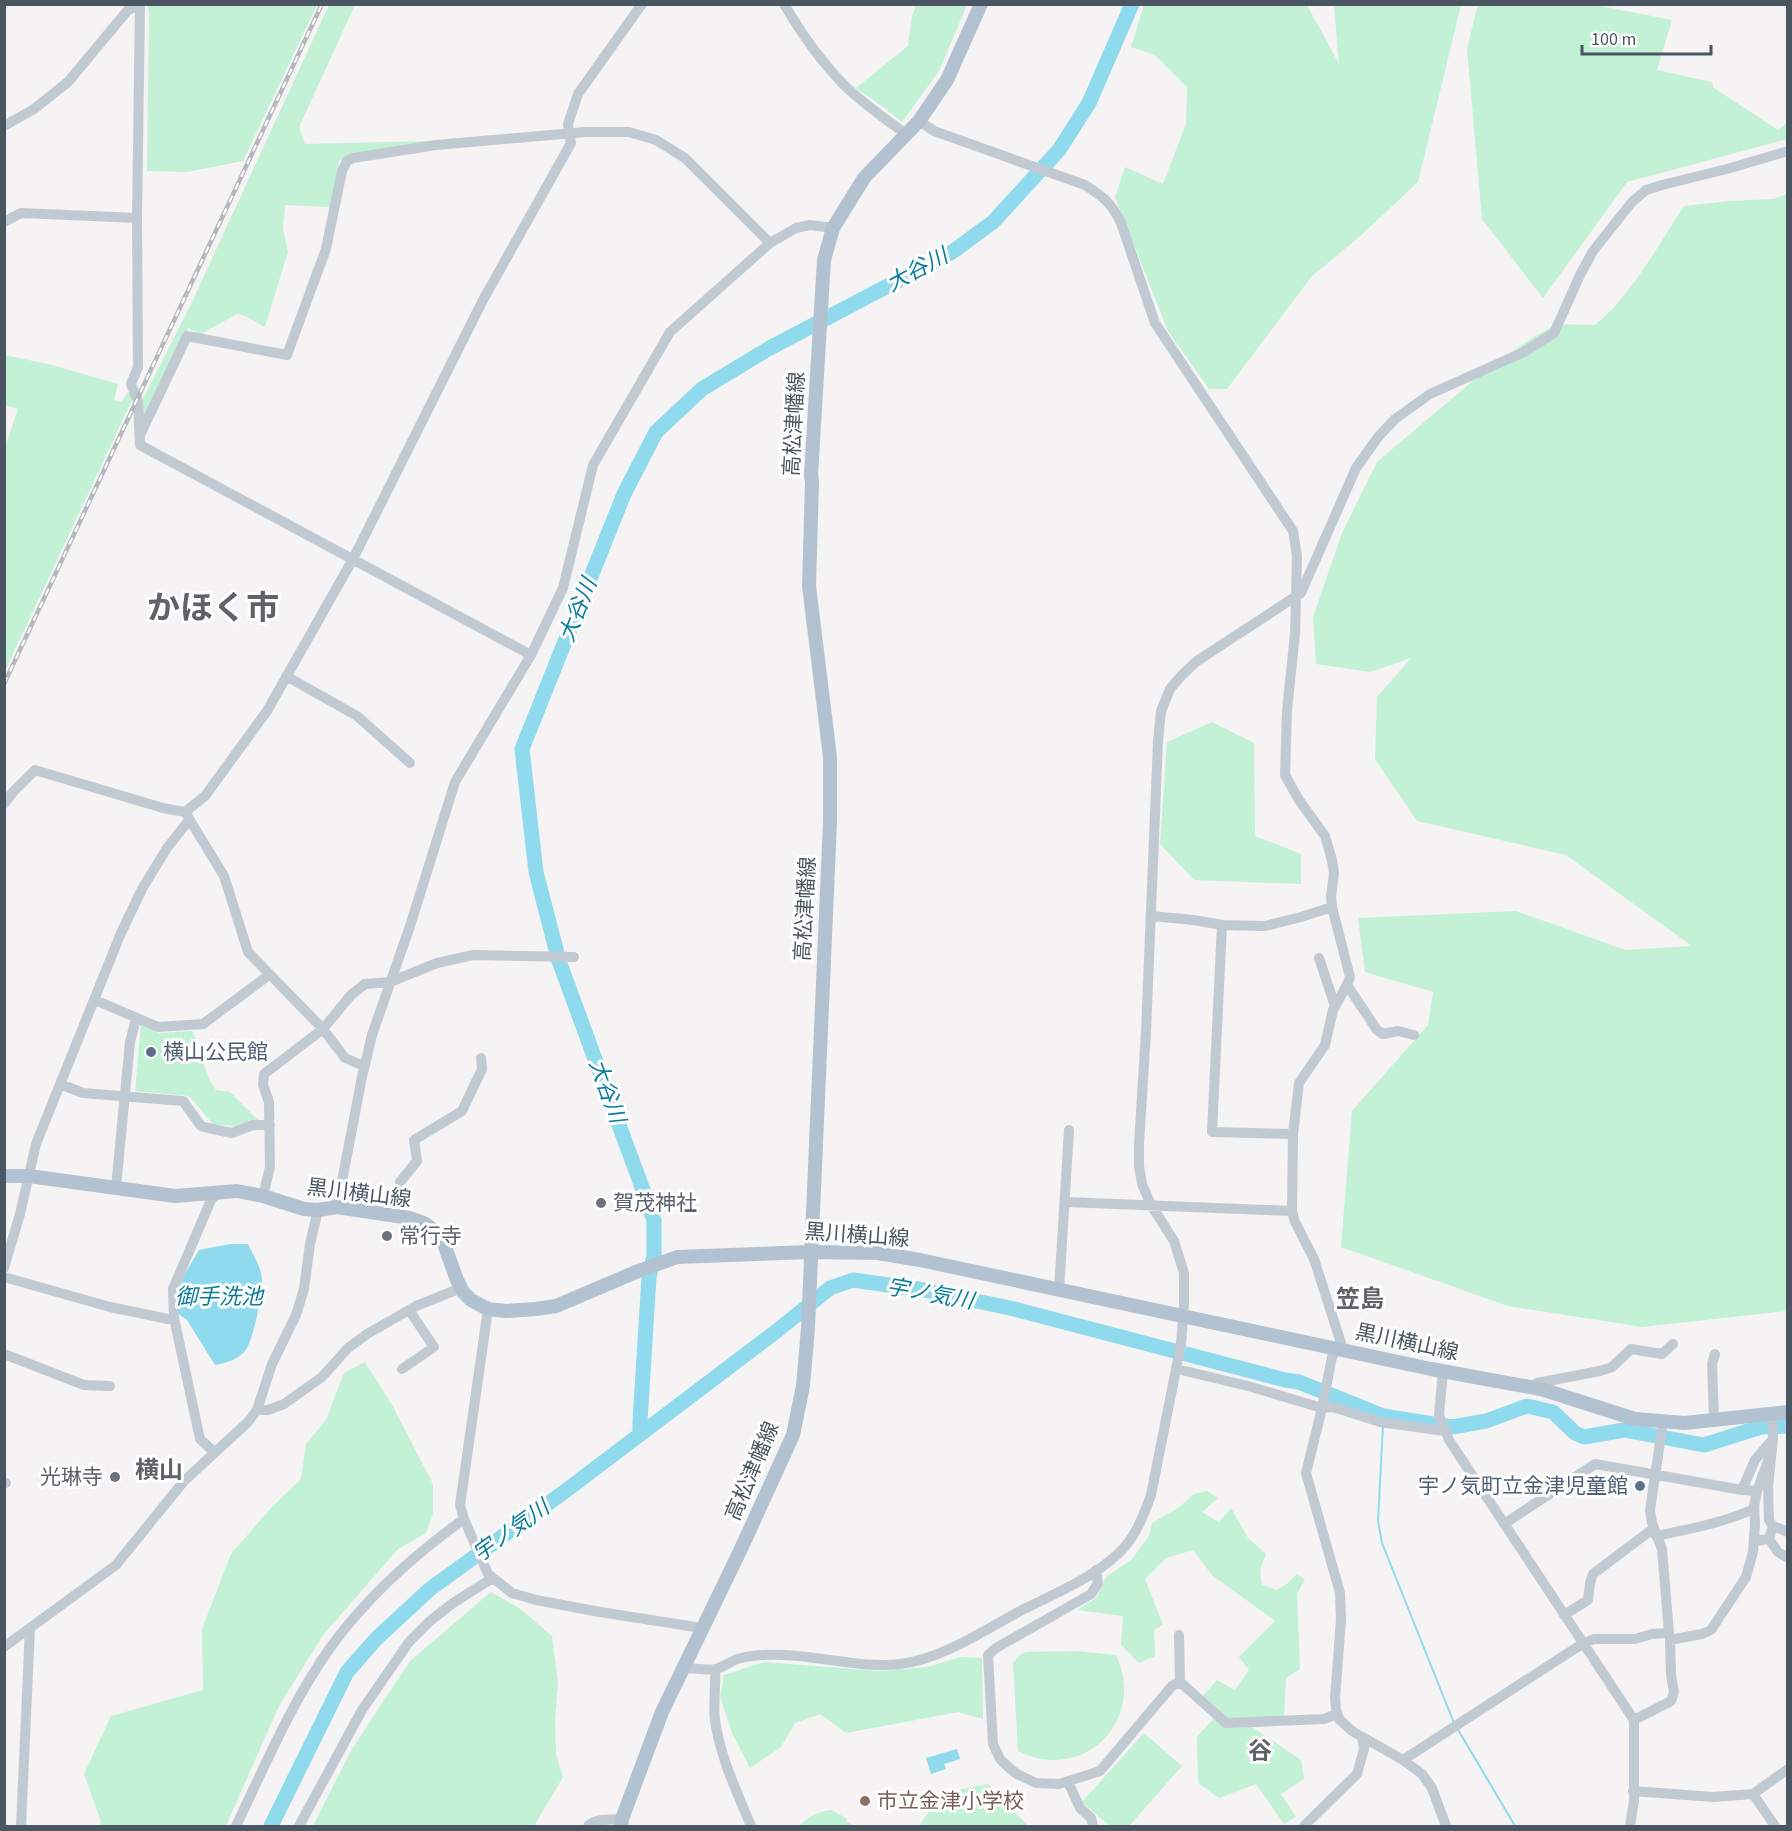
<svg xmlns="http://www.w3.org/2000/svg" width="1792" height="1831" viewBox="0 0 1792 1831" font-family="'Source Sans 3','Noto Sans JP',sans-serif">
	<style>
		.green { fill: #c3f1d5 }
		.water { fill: #90daee }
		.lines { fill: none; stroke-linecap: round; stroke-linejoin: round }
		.stream { stroke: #90daee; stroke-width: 2 }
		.river { stroke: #90daee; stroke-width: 15 }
		.minor { stroke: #c1cad2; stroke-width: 10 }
		.major { stroke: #b3c2d1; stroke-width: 14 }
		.rail-casing { stroke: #b5b8bd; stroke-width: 4.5 }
		.rail { stroke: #fff; stroke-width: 2; stroke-dasharray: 7; stroke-linecap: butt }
		.service-dot { fill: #5c6f8a; stroke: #fff; stroke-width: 2 }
		.worship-dot { fill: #6b7280; stroke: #fff; stroke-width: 2 }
		.education-dot { fill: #8d6e63; stroke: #fff; stroke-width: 2 }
		.labels { text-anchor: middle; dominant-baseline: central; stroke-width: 6; stroke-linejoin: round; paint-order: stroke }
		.street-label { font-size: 21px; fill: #4a5661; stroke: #fff }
		.service-label { font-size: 21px; fill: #4e5e75; stroke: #fff; text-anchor: start }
		.worship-label { font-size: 21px; fill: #5b616d; stroke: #fff; text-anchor: start }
		.education-label { font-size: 21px; fill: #785e54; stroke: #fff; text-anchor: start }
		.water-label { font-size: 22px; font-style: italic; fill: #0c7c9b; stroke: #fff }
		.quarter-label { font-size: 24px; font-weight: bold; fill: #5f6368; stroke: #fff }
		.town-label { font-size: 33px; font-weight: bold; fill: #5f6368; stroke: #fff }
	</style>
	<rect width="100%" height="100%" fill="#f5f3f3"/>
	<path class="green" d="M1478 4 1596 5 1672 20 1657 70 1712 82 1714 88 1778 130 1787 123V139L1627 182 1543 298 1482 219 1467 49Z
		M148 5H317L243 161 187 172 147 171 149 15Z
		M329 5H355L299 127 305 144 428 141 424 145 347 156 339 161 331 207 285 205 283 228 288 252 265 327 243 315 237 314 201 334 188 328 142 426 141 403 191 304Z
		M916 5H967L939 71 902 122 878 103 856 88 908 46 912 16Z
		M1144 5H1307L1339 64 1334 5H1461L1418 182 1358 238 1312 276 1227 389H1209L1168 331 1115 197 1125 167 1163 184 1186 124 1187 87 1155 55 1131 47Z
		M1787 194V1311L1642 1327 1508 1306 1341 1247 1352 1111 1428 1025 1433 992 1365 972 1358 918 1516 911 1625 950 1692 946 1566 855 1417 821 1375 759 1377 697 1411 658 1370 672 1316 664 1313 617 1342 533 1377 462 1481 374 1532 338 1557 324 1595 325C1631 296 1659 244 1684 206L1730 201 1773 199Z
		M5 355 52 365 118 384 114 400 121 402 128 392 133 398 5 671 4 450 18 409 5 405Z
		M1212 722 1254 743 1255 836 1301 854V884L1194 880 1160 844 1167 742Z
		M141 1024 159 1033 193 1031 209 1079 216 1090 230 1092 258 1120 236 1127 227 1125H214L189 1096 135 1091Z
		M365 1362 392 1405 433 1484V1513L426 1533 398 1549 323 1635 279 1706 226 1826H99L101 1822 84 1774 111 1716 203 1690 202 1629 231 1554 271 1508 301 1479 306 1444 326 1420 344 1373Z
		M1207 1491 1218 1498 1202 1512 1219 1522 1231 1508 1248 1538 1266 1554 1260 1570 1262 1585 1277 1590 1288 1583 1297 1574 1305 1579 1297 1594 1300 1669 1286 1678 1284 1716 1255 1717 1252 1727 1301 1760 1304 1779 1281 1794 1296 1817 1284 1824 1256 1784 1219 1798 1198 1783 1197 1737 1213 1719 1212 1703 1203 1696 1217 1680 1235 1690 1249 1670 1239 1657 1275 1621 1212 1575 1193 1550 1166 1558 1145 1579 1163 1625 1154 1630 1155 1656 1139 1663 1121 1645 1123 1616 1077 1610 1097 1597 1106 1577 1132 1559 1149 1536 1152 1523 1178 1508 1194 1494Z
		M491 1592 519 1608 552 1636 558 1683 555 1721 556 1755 563 1777 534 1826H313L352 1749 410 1661Z
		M1076 1651 1116 1655C1147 1721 1083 1784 1018 1751L1013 1663 1020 1655 1026 1652Z
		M961 1657 982 1658 983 1719 958 1712 846 1733 820 1714 795 1723 781 1747 750 1768 732 1733 720 1697 724 1675 764 1662 879 1671 927 1667Z
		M1144 1733 1182 1766 1129 1826H1110L1082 1802Z
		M988 1784 1028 1826H919L942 1793Z
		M832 1810 847 1819 846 1821 855 1826H799C808 1817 818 1811 832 1810Z"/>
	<path class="water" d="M230 1244H248C253 1255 261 1266 262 1279 263 1293 253 1341 245 1351 237 1360 226 1363 215 1365L187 1320 177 1313 180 1282 199 1250Z
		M957 1749 960 1759 944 1764 946 1769 931 1774 926 1758Z"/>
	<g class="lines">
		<path class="stream" d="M1383 1425 1378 1521 1382 1543 1454 1723
			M1457 1728 1515 1826"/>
		<path class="river" d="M640 1433V1421L649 1277 654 1256V1220L559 961 536 872 522 749 624 494 656 432 702 389 768 349 952 252 993 222 1059 150 1089 103 1132 4
			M271 1826 347 1672 376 1639 430 1589 564 1492 778 1330 830 1288 853 1280 924 1290 1010 1308 1285 1380 1299 1382 1383 1416 1452 1427 1486 1421 1527 1406 1553 1412 1575 1433 1584 1437 1624 1430 1704 1445 1761 1427 1788 1426"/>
		<path class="minor" d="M784 4C801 33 820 60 843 84 862 103 884 118 906 134
			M919 121 934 131 1085 185C1102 196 1112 203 1121 223L1155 323 1293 531 1297 556 1296 597 1295 634 1287 710 1285 775 1299 800 1325 836 1332 860 1334 874 1331 896 1332 907 1350 977 1347 985 1333 1010 1325 1045 1299 1083 1293 1134 1292 1211 1295 1222 1314 1259 1341 1343 1332 1357 1322 1408 1306 1473 1340 1593 1341 1620 1335 1698 1336 1709 1339 1719 1352 1731 1403 1760 1422 1774 1432 1788 1446 1826
			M4 126 34 109 68 82 128 10 140 4
			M137 218 140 4
			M4 222 21 213 137 218 138 367 131 384 138 401 140 445 531 655 563 588 593 465 670 332 770 243 796 228 810 225 833 228
			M140 435 187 336 287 355 326 249 342 171 347 161 353 158 436 145 585 132H629L656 140 685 158 770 243
			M286 676 357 716 410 763
			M4 804 13 792 35 770 163 808 185 812 205 796 267 711 353 559 483 300 571 143 568 124 578 94 642 4
			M185 812 224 876 248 952 323 1029 351 995 365 984 390 982 437 963 473 955 574 957
			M1151 916 1194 920 1222 925 1265 926 1301 917 1332 907
			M1222 925 1212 1132 1293 1134
			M1319 958 1335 1006
			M1347 985 1377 1030 1383 1034 1398 1031 1414 1035
			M95 1000 158 1027 203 1024 269 975
			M60 1084 83 1093 183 1101 201 1126 208 1128 232 1133 253 1125H270
			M116 1187 130 1042 136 1019
			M263 1196 270 1167 269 1102 263 1085 264 1074 323 1029 345 1058 364 1066
			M1066 1202 1292 1211
			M337 1207 362 1077 372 1035 410 926 455 782 531 655
			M400 1216 398 1201 400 1182 417 1161 414 1140 462 1111 482 1069 481 1058
			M4 1268 20 1214 36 1144 121 933 142 889 167 848 189 820
			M4 1277 110 1307 168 1319 174 1318
			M1059 1290 1069 1130
			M488 1309 460 1505 464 1519 488 1574 512 1593 536 1600 600 1612 702 1628
			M4 1354 84 1385 110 1386
			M402 1369 434 1347 409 1310
			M1177 1369 1248 1386 1322 1408 1333 1407 1380 1422 1445 1431
			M1443 1371 1439 1415 1449 1440 1634 1720V1800L1630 1826
			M1534 1388 1537 1383 1600 1371 1612 1367 1631 1349 1662 1354 1673 1344
			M257 1410H268L284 1404 322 1377 348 1348 367 1334 416 1306 461 1288
			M1714 1420 1712 1364 1715 1354
			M1773 1439 1768 1487 1769 1520 1773 1526 1788 1532
			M214 1452 200 1439 174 1318 173 1289 211 1200 219 1192
			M4 1483H6
			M1742 1490 1755 1460 1773 1439 1772 1414
			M1504 1524 1595 1464 1742 1490 1757 1491
			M1656 1536C1690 1529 1722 1523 1754 1509
			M1769 1539 1778 1552 1788 1558
			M1754 1541 1769 1539 1773 1526
			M1096 1570 1098 1583 1091 1594 996 1648 988 1655 993 1744 1000 1759 1007 1766 1017 1774 1036 1783 1059 1784 1100 1771 1172 1686 1180 1682
			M1564 1615 1588 1600 1590 1583 1593 1574 1654 1528
			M1179 1635 1180 1682 1226 1723 1324 1719 1337 1714
			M4 1647 116 1565 184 1481 248 1422 257 1410 272 1364 296 1315 304 1289 310 1244 318 1210
			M684 1668C694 1668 706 1671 716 1669 723 1667 730 1662 737 1659 745 1657 755 1655 764 1655 809 1652 854 1669 900 1664 943 1659 986 1629 1024 1609 1056 1593 1092 1578 1118 1554 1135 1538 1143 1517 1151 1495L1181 1344 1184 1305V1273L1174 1241 1151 1205 1142 1184 1139 1166V1144L1146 1032 1158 741 1161 711 1170 689 1182 675 1197 661 1301 593 1356 468 1378 437 1395 419 1430 394 1524 352 1554 333 1580 275 1593 251 1632 202 1646 190 1662 185 1727 169 1788 151
			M715 1669C716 1686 713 1704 715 1720 720 1757 737 1792 751 1826
			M1634 1720 1671 1701 1674 1692 1671 1675 1670 1640 1702 1634 1711 1630 1746 1577 1753 1552 1755 1523 1754 1506 1757 1491 1772 1450
			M1403 1760 1582 1644 1594 1639H1635L1652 1634 1669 1633 1662 1549 1652 1523 1650 1510 1663 1422
			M1068 1782 1080 1808 1091 1818 1093 1826
			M1633 1791 1713 1797 1753 1794 1788 1769
			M1753 1794 1775 1826
			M21 1826 30 1628
			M236 1826C265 1766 291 1703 330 1648 366 1598 414 1555 464 1519
			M299 1826 362 1710 409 1642 430 1621 453 1603 491 1579
			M588 1826C596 1818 610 1820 622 1819
			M1304 1826 1357 1774 1364 1749 1362 1737"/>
		<path class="major" d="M4 1176H29L175 1196 237 1191 263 1196 304 1209 318 1210 337 1207 410 1218 424 1223 435 1231 444 1244 457 1280 463 1292 471 1300 488 1309 506 1311 536 1309 556 1306 636 1272 677 1257 810 1252 878 1253 920 1260 1431 1369 1541 1389 1635 1419 1685 1423 1788 1412
			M621 1826 622 1819 662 1712 740 1551 793 1435 803 1386 808 1328 830 822V757L809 586 812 483 811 474 824 260 833 228 864 178 919 121 947 80 981 4"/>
		<defs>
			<path id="rail" d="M4 684 322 4"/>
		</defs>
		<use href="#rail" class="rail-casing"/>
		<use href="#rail" class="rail"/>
	</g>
	<g class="service-dot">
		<circle cx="151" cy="1052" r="6"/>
		<circle cx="1640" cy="1486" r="6"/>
	</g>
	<g class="worship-dot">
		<circle cx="601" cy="1203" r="6"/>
		<circle cx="387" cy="1236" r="6"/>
		<circle cx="115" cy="1477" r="6"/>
	</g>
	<circle class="education-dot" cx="865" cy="1801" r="6"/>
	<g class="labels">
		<g class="street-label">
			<text transform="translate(794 424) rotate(-87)">高松津幡線</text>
			<text transform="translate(805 909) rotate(-87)">高松津幡線</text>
			<text transform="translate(359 1193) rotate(7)">黒川横山線</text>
			<text transform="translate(857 1235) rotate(4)">黒川横山線</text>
			<text transform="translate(1407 1342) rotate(12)">黒川横山線</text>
			<text transform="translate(752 1471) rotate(-67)">高松津幡線</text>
		</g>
		<g class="service-label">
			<text x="163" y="1052">横山公民館</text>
			<text x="1628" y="1486" text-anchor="end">宇ノ気町立金津児童館</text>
		</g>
		<g class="worship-label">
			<text x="613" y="1203">賀茂神社</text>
			<text x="399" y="1236">常行寺</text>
			<text x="103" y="1477" text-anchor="end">光琳寺</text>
		</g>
		<g class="education-label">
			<text x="877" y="1801">市立金津小学校</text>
		</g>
		<g class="water-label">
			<text transform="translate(917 270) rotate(-28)">大谷川</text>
			<text transform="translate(578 610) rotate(-68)">大谷川</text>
			<text transform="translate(607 1091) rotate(70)">大谷川</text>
			<text transform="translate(930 1294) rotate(10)">宇ノ気川</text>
			<text x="219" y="1297">御手洗池</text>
			<text transform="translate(511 1531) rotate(-36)">宇ノ気川</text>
		</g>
		<g class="quarter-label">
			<text x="1360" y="1299">笠島</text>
			<text x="159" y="1470">横山</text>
			<text x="1260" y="1751">谷</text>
		</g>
		<g class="town-label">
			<text x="213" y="608">かほく市</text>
		</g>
	</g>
	<rect width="1792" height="1831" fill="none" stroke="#4a5661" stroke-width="12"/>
	<path d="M1582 45v9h129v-9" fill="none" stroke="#4a5661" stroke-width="3"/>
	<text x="1591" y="45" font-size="18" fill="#4a5661" stroke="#ffffff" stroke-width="4.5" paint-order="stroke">100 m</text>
</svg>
